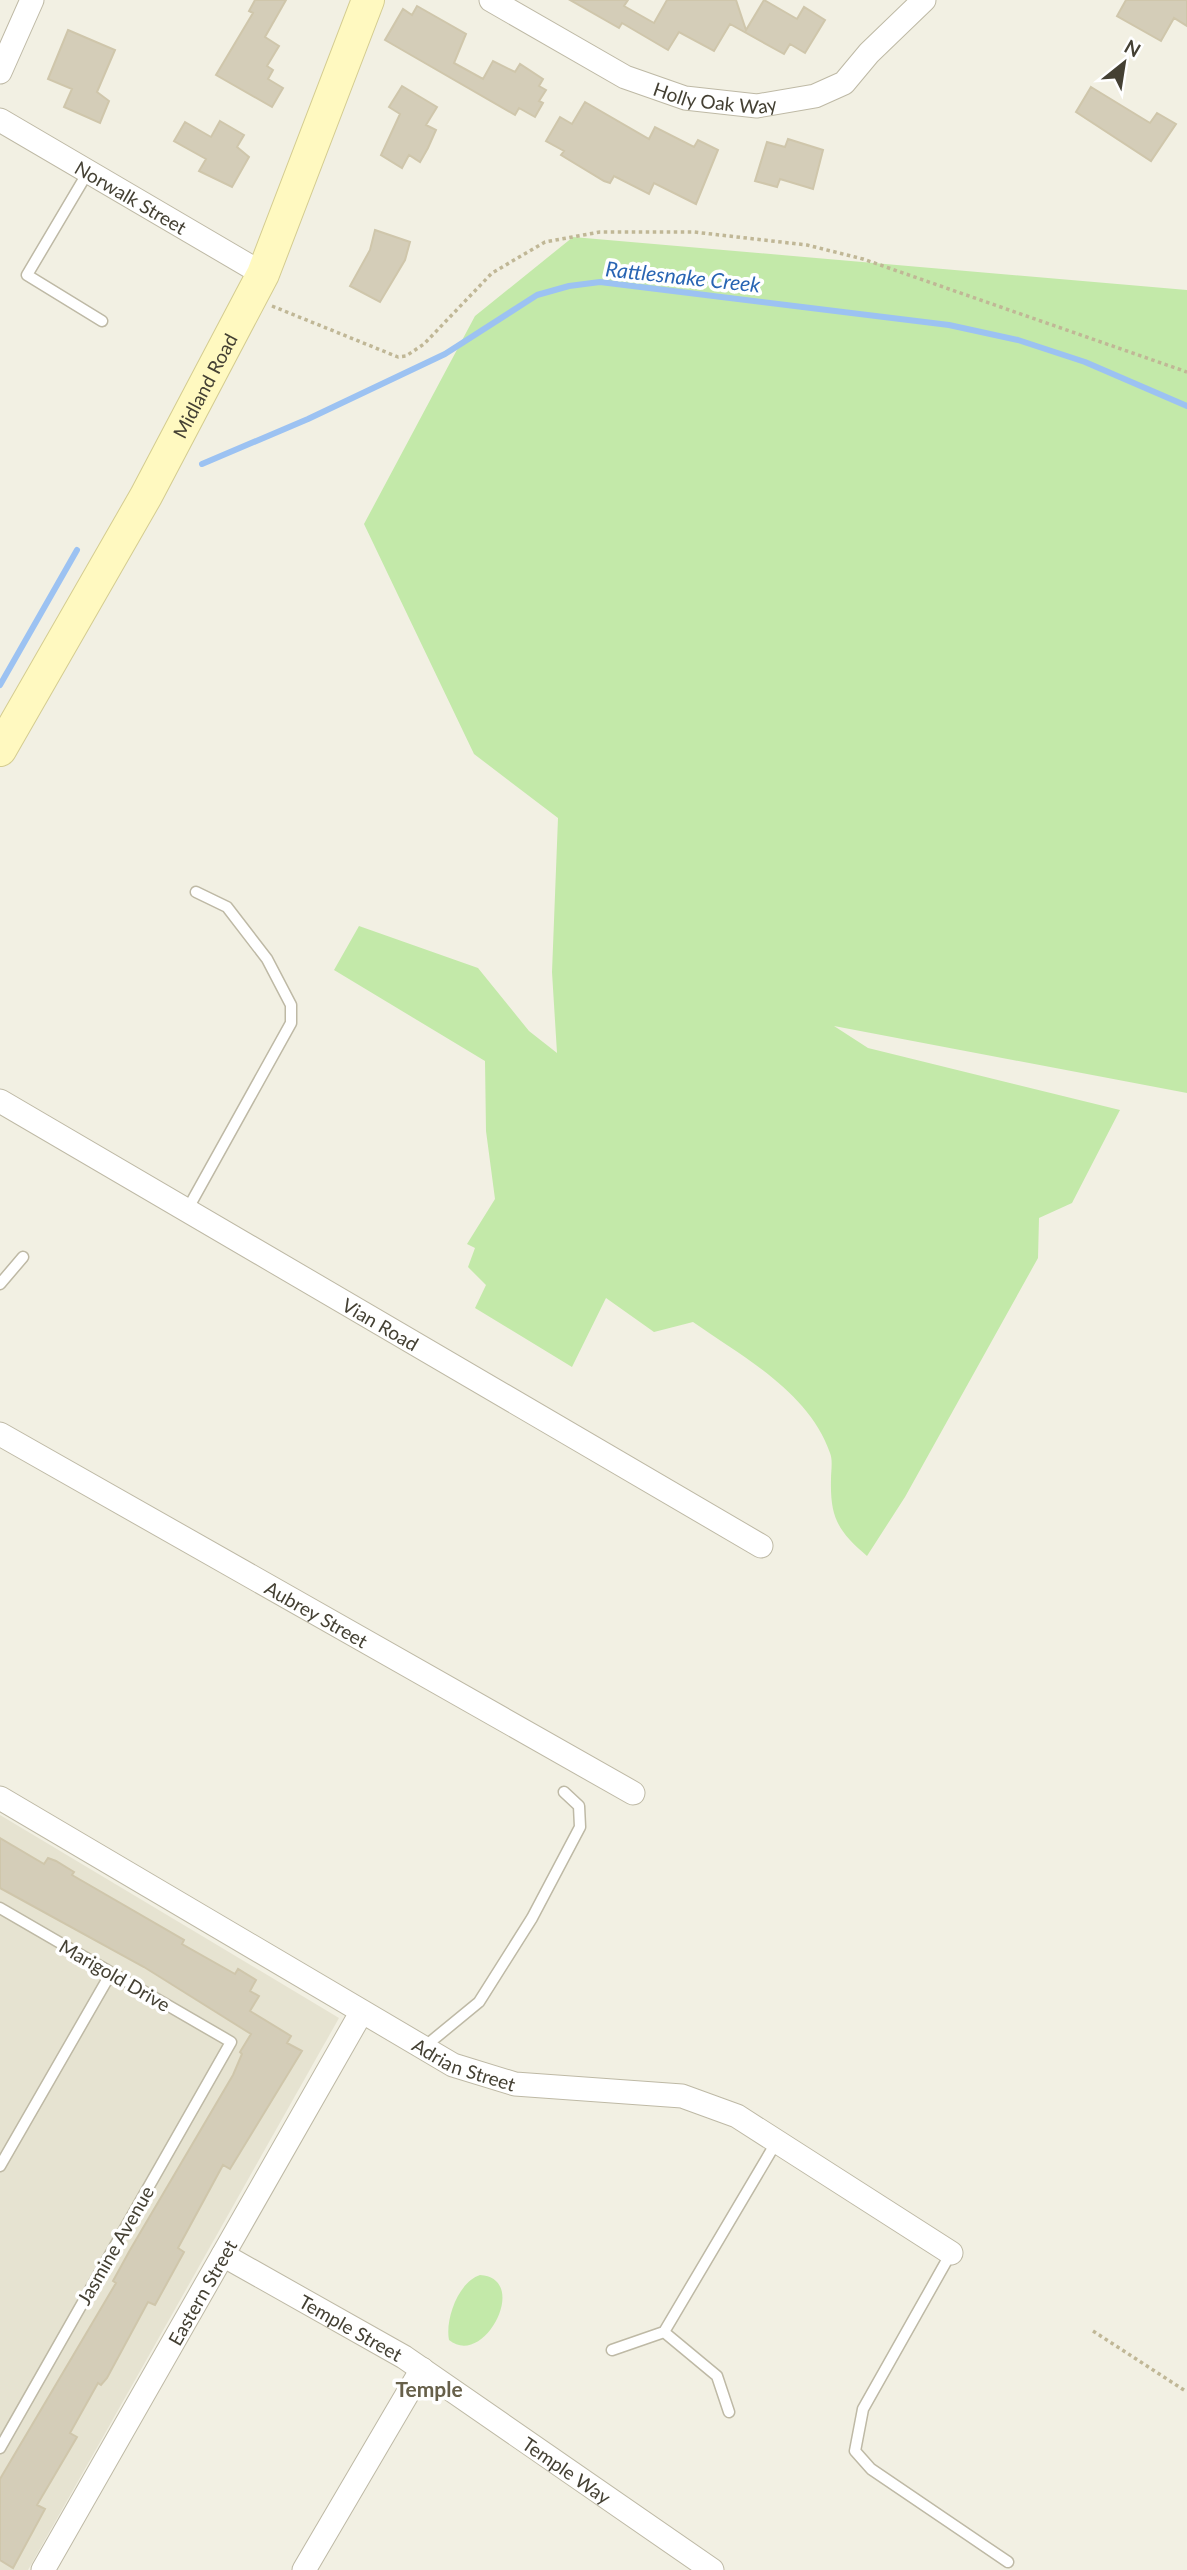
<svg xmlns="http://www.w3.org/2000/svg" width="1187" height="2570" viewBox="0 0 1187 2570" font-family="Lato,sans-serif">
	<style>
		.residential { fill: #e6e3d1 }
		.green { fill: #c3e9a9 }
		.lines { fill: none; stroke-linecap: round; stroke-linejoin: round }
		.stream { stroke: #9cc2f2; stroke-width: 6 }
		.building { fill: #d4cdb8; stroke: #cfc6ab; stroke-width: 2 }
		.service-casing { stroke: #beb9a5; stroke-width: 13 }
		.minor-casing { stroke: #beb9a5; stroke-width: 25 }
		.secondary-casing { stroke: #d4cc90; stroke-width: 34 }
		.path { stroke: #c0b796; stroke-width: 3.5; stroke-dasharray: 3.5 3.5; stroke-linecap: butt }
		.service { stroke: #fff; stroke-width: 10 }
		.minor { stroke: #fff; stroke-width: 23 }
		.secondary { stroke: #fff9c0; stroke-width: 32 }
		.labels { text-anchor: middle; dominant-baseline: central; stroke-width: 7; stroke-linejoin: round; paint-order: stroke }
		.street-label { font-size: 19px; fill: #444033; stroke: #fff }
		.water-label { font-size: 21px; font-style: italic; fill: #2965b3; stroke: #fff }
		.neighbourhood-label { font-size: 21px; font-weight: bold; fill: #67604a; stroke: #fff }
	</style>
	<rect width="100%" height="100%" fill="#f2f0e3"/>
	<path class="residential" d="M0 1815 339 2018 28 2570H0Z"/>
	<path class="green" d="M573 237 1187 290V1093L834 1026 868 1048 1120 1110 1072 1203 1039 1218 1038 1258 905 1497 867 1556C838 1531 830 1518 831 1479 831 1471 833 1460 830 1453 809 1392 743 1357 693 1322L654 1332 606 1298 572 1367 475 1308 486 1285 468 1267 475 1248 467 1244 495 1199 486 1131 485 1061 334 970 359 926 478 968 529 1031 557 1053 552 972 558 818 474 754 364 524 475 316Z
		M480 2275C531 2278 484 2369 449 2340 445 2320 458 2282 480 2275Z"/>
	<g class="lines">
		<path class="stream" d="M202 464 308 419 445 354 537 295 569 286 600 282 949 325 1018 340 1085 362 1187 406
			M0 685 77 550"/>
	</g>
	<path class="building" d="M255 0H286L265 37 279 46 267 66 273 70 268 79 283 88 272 107 216 75 253 13 249 11Z
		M570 0H628L624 6 654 23 667 0H736L746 30 764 0 797 19 804 7 825 20 805 53 790 44 784 54 730 24 714 51 679 32 668 50 622 23 619 28Z
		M1126 0H1187V26L1174 18 1161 41 1117 16Z
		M417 6 466 34 454 63 483 79 493 61 515 72 520 64 543 79 539 86 546 90 539 101 543 103 535 117 519 108 515 115 385 40 403 9 412 15Z
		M68 30 115 50 97 92 109 101 100 123 64 107 72 89 48 79Z
		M402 86 437 107 426 125 436 130 428 148 420 162 409 155 402 168 381 155 400 114 389 107Z
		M1091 87 1150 123 1157 113 1176 124 1151 161 1076 112Z
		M585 102 649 139 655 127 694 147 698 140 718 150 696 204 654 183 649 194 614 176 610 183 604 181 561 155 564 151 546 141 560 117 572 124Z
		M220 121 244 135 237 147 249 157 232 187 199 171 206 159 174 141 185 122 211 137Z
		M788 139 823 150 813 189 780 179 777 187 755 181 767 142 785 147Z
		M375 230 410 242 405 260 380 302 350 286 370 250Z
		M0 1838 44 1864 48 1858 56 1861 74 1872 72 1875 184 1940 182 1944 235 1974 238 1969 256 1980 250 1991 259 1996 250 2011 291 2036 287 2043 302 2051 230 2169 223 2165 178 2248 184 2252 155 2305 148 2302 107 2378 101 2385 98 2383 70 2433 77 2437 37 2505 45 2509 13 2568 0 2560V2479L116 2283 113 2281 130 2250 233 2075 242 2054 240 2052 251 2034 144 1967 0 1888Z"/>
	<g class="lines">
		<defs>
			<path id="service" d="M88 172 27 275 102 321
				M186 1212 291 1023V1005L267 959 227 907 196 892
				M0 1284 23 1257
				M0 1908 231 2042 0 2448
				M423 2048 479 2002 532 1918 580 1827 579 1806 564 1792
				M0 2166 111 1973
				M951 2253 863 2409 855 2451 871 2469 1008 2562
				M664 2332 717 2376 729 2412
				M612 2350 664 2332 777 2141"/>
			<g id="minor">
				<path id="s1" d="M491 0 625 77 685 98 757 106 815 96 844 83 869 53 924 0"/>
				<path d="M0 72 32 0"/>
				<path id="s2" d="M0 120 263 274"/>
				<path id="s3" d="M0 1101 761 1546"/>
				<path id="s4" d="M0 1434 633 1793"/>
				<path id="s5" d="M0 1798 453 2065 515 2084 682 2096 737 2116 951 2253"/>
				<path id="s6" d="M223 2255 404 2357 712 2570"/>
				<path id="s7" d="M43 2570 361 2013"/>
				<path d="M304 2570 422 2369"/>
			</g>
			<g id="secondary">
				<path id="s8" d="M0 750 146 496 263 274 368 0"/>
			</g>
		</defs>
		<use href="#service" class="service-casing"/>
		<use href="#minor" class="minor-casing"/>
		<use href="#secondary" class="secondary-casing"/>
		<path class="path" d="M272 306 398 357 406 356 424 344 492 273 545 242 600 232H694L807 245 863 259 1187 372
			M1093 2331 1187 2392"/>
		<use href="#service" class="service"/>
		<use href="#minor" class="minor"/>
		<use href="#secondary" class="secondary"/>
	</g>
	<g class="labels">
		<g class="street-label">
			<text stroke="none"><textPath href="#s1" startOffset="248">Holly Oak Way</textPath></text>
			<text stroke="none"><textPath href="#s2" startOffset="152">Norwalk Street</textPath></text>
			<text stroke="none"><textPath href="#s8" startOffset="418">Midland Road</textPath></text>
			<text stroke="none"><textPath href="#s3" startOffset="441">Vian Road</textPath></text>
			<text stroke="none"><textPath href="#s4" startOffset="364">Aubrey Street</textPath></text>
			<text transform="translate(115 1975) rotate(30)">Marigold Drive</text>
			<text stroke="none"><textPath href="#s5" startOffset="536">Adrian Street</textPath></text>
			<text transform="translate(115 2245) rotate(-60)">Jasmine Avenue</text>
			<text stroke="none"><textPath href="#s7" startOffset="320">Eastern Street</textPath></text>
			<text stroke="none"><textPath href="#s6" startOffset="147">Temple Street</textPath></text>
			<text stroke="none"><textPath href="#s6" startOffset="406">Temple Way</textPath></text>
		</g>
		<g class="water-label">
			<text transform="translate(683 276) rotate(6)">Rattlesnake Creek</text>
		</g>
		<g class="neighbourhood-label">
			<text x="429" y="2388">Temple</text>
		</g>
	</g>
	<g transform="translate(1124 63) rotate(30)" stroke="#ffffff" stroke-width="5" paint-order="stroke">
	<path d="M0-5L12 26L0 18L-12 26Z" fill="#444033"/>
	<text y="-10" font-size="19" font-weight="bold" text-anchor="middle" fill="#444033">N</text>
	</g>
</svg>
